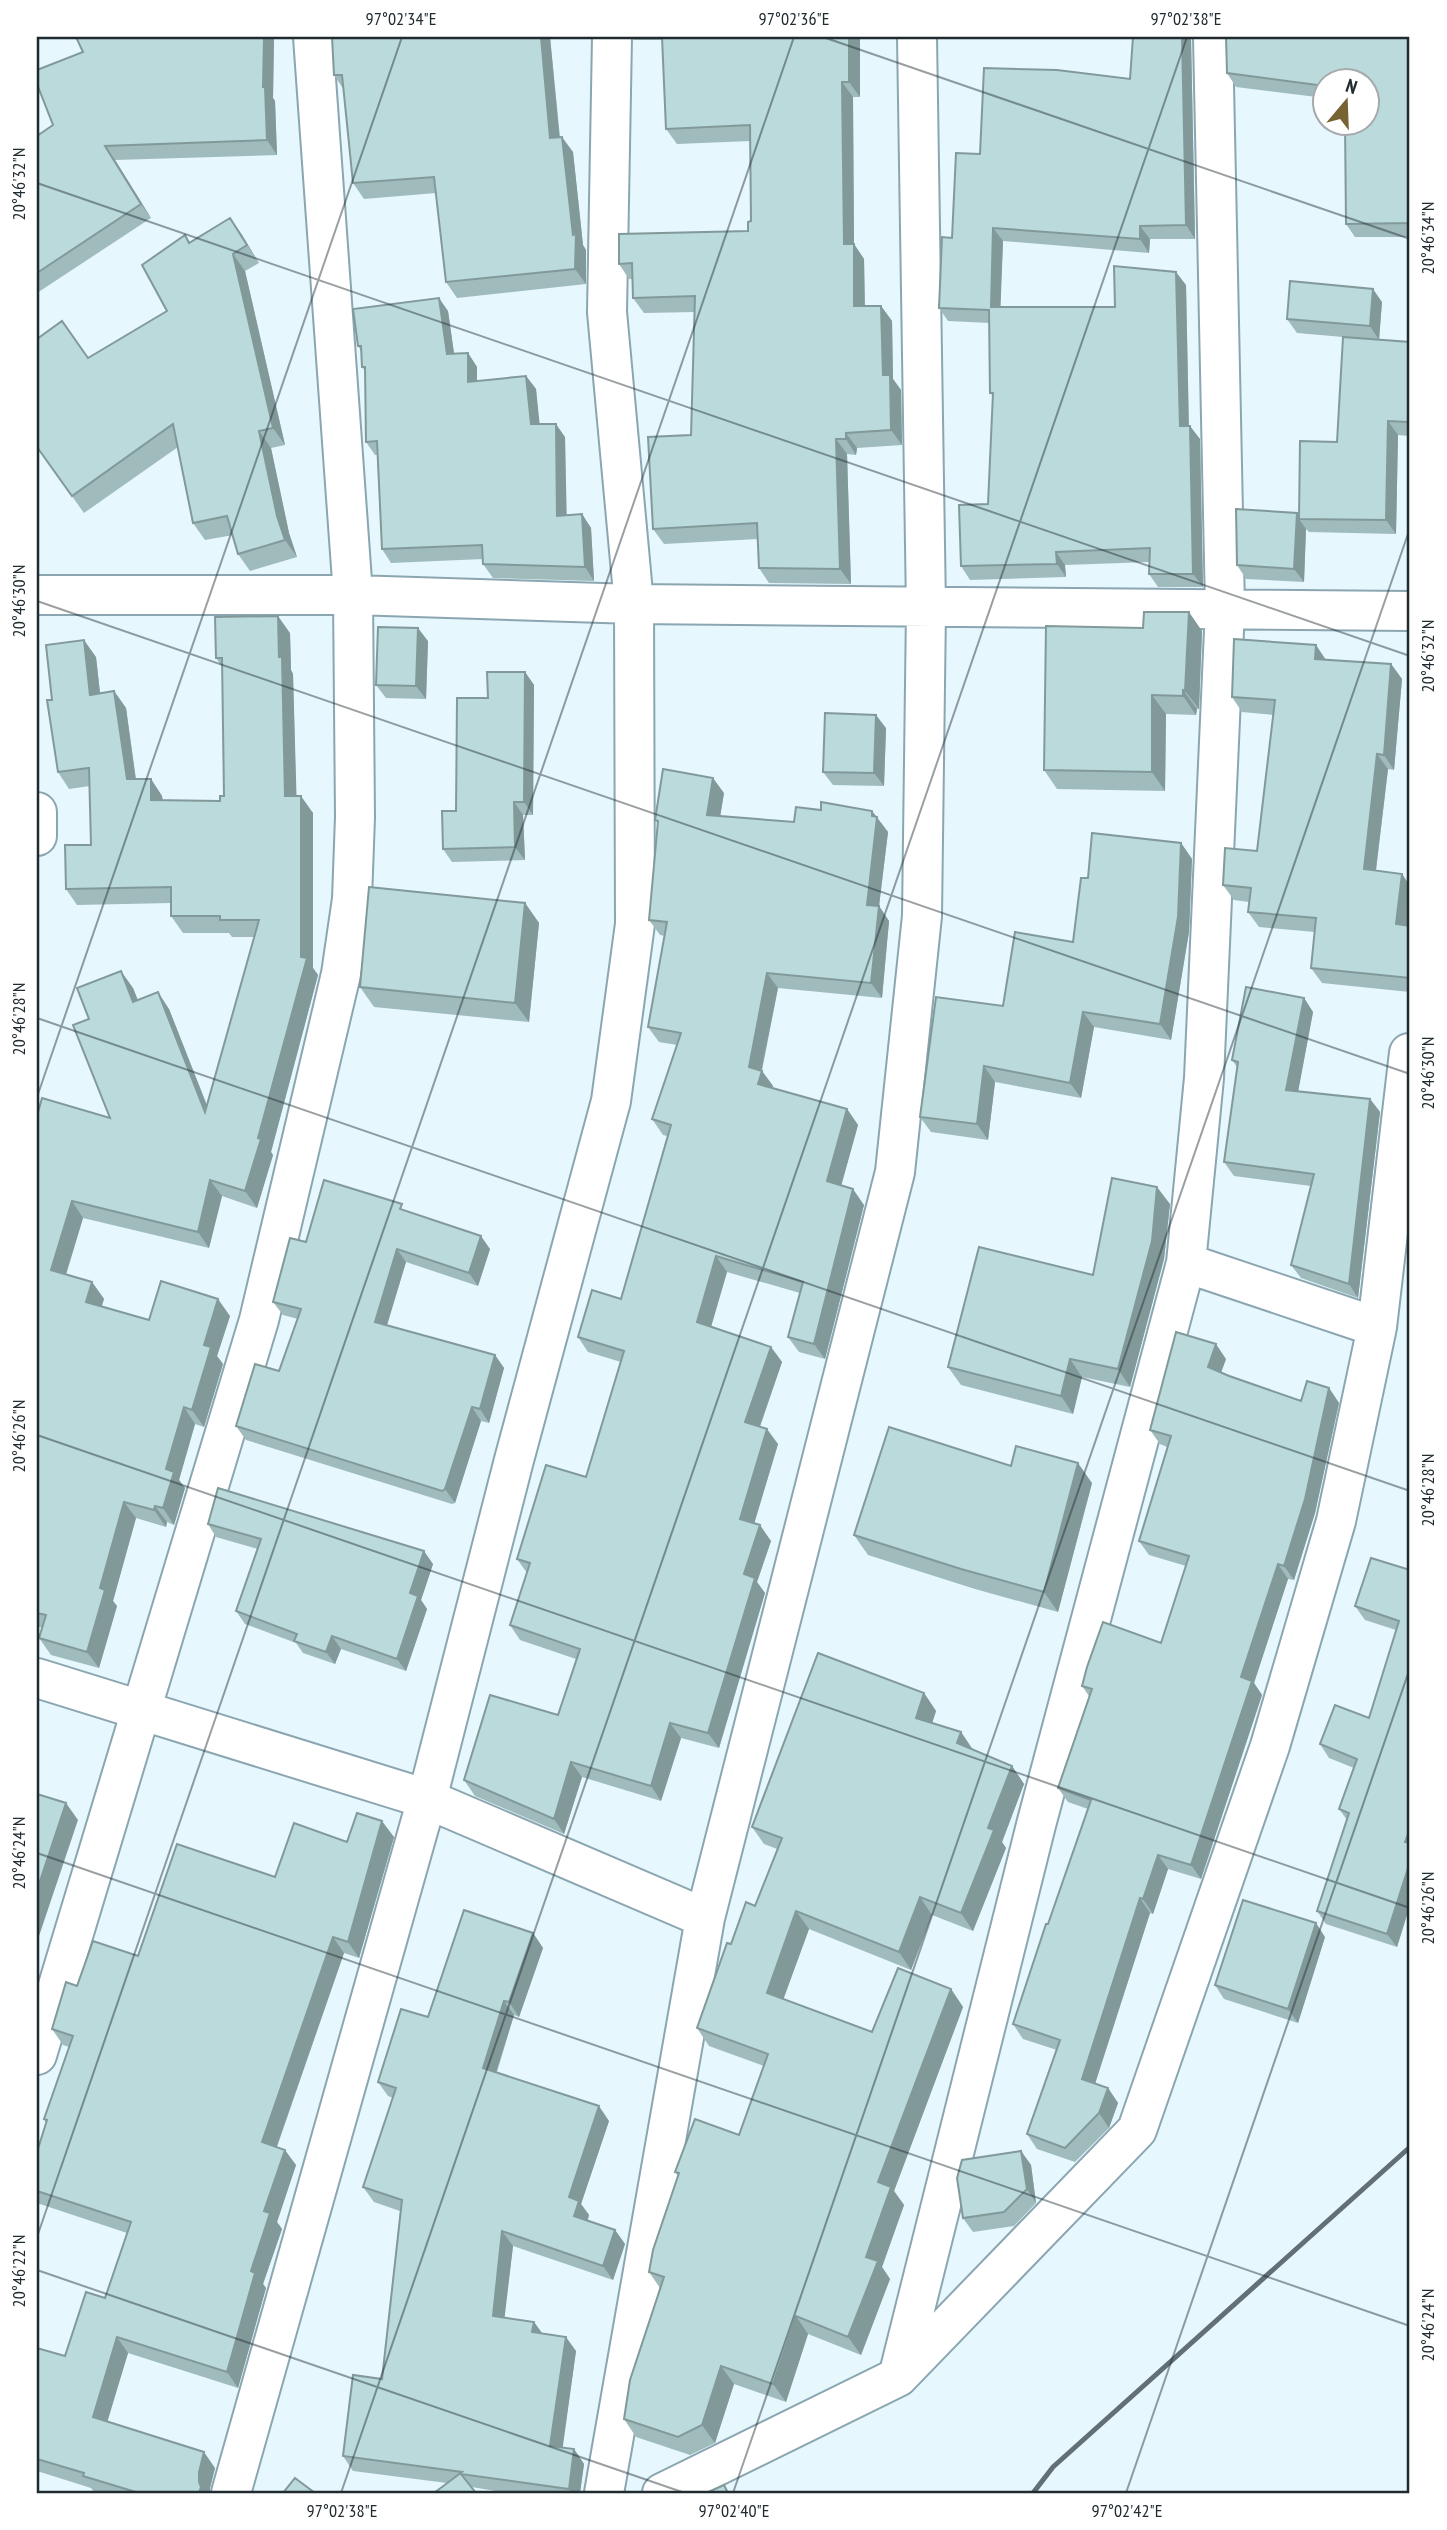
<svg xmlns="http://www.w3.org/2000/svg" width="1447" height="2530" viewBox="0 0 1447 2530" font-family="'PT Sans Narrow',sans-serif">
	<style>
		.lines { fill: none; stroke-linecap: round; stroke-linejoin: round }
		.minor-casing { stroke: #8ba6b1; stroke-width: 42 }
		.minor { stroke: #fff; stroke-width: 38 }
		.rail { stroke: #626f74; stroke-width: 5 }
		.wall { fill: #a0bbbc }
		.shaded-wall { fill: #829999 }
		.building { fill: #badadb; stroke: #829999; stroke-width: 2 }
		.ticks { fill: none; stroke: #202b30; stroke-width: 2; stroke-opacity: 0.45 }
		.neatline { fill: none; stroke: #202b30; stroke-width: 2.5 }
		.ticks-label { font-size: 18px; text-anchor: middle; fill: #202b30 }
	</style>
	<rect width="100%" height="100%" fill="#e6f7fe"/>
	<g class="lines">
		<defs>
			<path id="minor" d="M37 595H353L634 604 1410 611
				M37 812V836
				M1186 1263 1377 1327
				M37 1678 427 1799 705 1918
				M37 2055 259 1320 341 974 352 899 355 817 353 595 313 37
				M898 2377 1036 1825 1186 1263 1204 1078 1225 608 1213 37
				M231 2493 427 1799 514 1460 611 1101 635 924 634 604 607 312 612 37
				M604 2493 705 1918 895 1172 922 916 926 608 917 37
				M662 2493 898 2377 1137 2130 1270 1746 1336 1521 1377 1327 1409 1053"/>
		</defs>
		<use href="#minor" class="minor-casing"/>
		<use href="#minor" class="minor"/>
		<path class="rail" d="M1033 2493 1053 2467 1410 2147"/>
	</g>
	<path class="wall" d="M76 37H274L273 98 275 101 277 155 115 160 151 218 37 293V136L53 125 83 52Z
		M550 37 560 137 573 152 583 245 586 250V284L457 298 446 282 436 193 364 199 353 183 344 90 334 75Z
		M632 37H860V97H853L854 244 864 259 865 306H881L892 321 893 379 901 390 902 445 857 448 856 455 847 454 851 584 769 583 759 568 758 539 664 544 653 529 691 435 695 312 644 313 633 298V279H629L619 264 748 231 751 221V141L677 144 666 129 662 40H634Z
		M1133 37H1191L1195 239H1150L1149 253 1003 241 1000 307H1115L1186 285 1189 426 1200 439 1203 587H1158L1149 574 1150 562 1065 565 1066 577 970 580 961 566 988 504 993 396 990 393V323L948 321 939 308 952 238 980 154 1130 79Z
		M1410 37V237H1355L1346 224 1367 80H1325V98L1236 87 1227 73Z
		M230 218 259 263 245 271 285 445 271 448 289 533 297 557 250 571 238 554 233 535 205 540 193 523 178 447 84 513 37 447 88 358 167 311 185 235 190 242Z
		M1382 302 1379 340 1410 342V436L1398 435 1396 534 1309 532 1306 529 1304 582 1246 579 1237 565 1297 513 1299 516 1337 442 1343 337 1297 333 1287 319Z
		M448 311 454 354 468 353 477 367V381L526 376 536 389 539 424 565 437 566 515 582 514 591 528 594 581 493 578 483 564V559L391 563 382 549 377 455H375L366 442 365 371 362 367V352L358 346Z
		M1202 631 1199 709H1197L1196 715 1166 714 1165 791 1057 789 1044 770Z
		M290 633 291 670 293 674 296 796 313 813V968L318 975 271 1152 273 1155 257 1208 222 1196 209 1248 83 1218 66 1275 92 1282 104 1299 101 1306 149 1320 230 1316 217 1356 223 1364 204 1427 195 1424 179 1480 185 1488 174 1525 167 1522 166 1527 136 1518 113 1601 117 1606 99 1668 51 1655 39 1638 42 1628 37 1626V1116L110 1118 89 1019 133 988 138 1000 169 1009 207 1105 254 937H232L229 933H183L171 916V903L77 905 66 889 91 845 90 786 69 789 58 772 52 700 96 657 100 693 114 691 126 708 136 779H151L162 796 163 800 220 801 224 796 222 667 216 658Z
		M428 641 426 699 386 698 376 685Z
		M1326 660 1391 664 1402 679 1394 770 1388 769 1376 871 1402 874 1410 886V907L1408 926H1410V992L1322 983 1311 968 1315 932 1259 927 1248 912 1249 902 1234 900 1223 885 1257 851 1274 715 1242 712 1232 697Z
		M525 672 534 685 533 815H523L525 860 452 862 443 849 456 811 488 698Z
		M886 728 884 786 833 785 823 772Z
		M724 793 720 816 794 822 821 810 872 811 888 832 879 906 889 921 882 998 778 988 762 1071 773 1086 772 1088 847 1109 858 1125 841 1186 864 1205 825 1359 799 1352 788 1337 800 1293 727 1272 711 1327 771 1347 782 1362 760 1427 778 1444 754 1524 771 1541 757 1582 765 1593 719 1748 681 1738 661 1801 582 1777 564 1834 475 1796 464 1780 558 1715 576 1659 520 1640 510 1625 527 1573 517 1559 586 1477 621 1362 588 1352 578 1337 621 1299 667 1136 663 1135 652 1119 677 1045 659 1042 648 1027 665 936 660 935 649 920 658 824 655 820Z
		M1181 843 1192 859 1189 932 1171 1040 1094 1027 1081 1098 995 1082 988 1140 931 1132 920 1117 1003 1006 1073 942 1088 878Z
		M525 903 539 923 529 1022 374 1007 360 987Z
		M1304 998 1313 1012 1298 1091 1370 1099 1380 1112 1358 1298 1301 1278 1291 1265 1311 1186 1234 1176 1224 1162 1237 1067 1232 1060Z
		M1170 1204 1164 1259 1130 1387 1082 1377 1073 1414 961 1385 948 1367 1093 1275Z
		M407 1211 490 1249 478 1286 406 1262 387 1325 495 1355 504 1368 489 1423 481 1421 455 1503 452 1504 246 1440 236 1426 279 1371 298 1319 283 1315 273 1302 306 1242Z
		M1226 1359 1221 1372 1301 1401 1329 1388 1339 1403 1315 1513 1294 1580 1288 1579 1254 1683 1262 1695 1201 1879 1168 1869 1153 1914 1150 1913 1095 2084 1108 2088 1118 2103 1109 2128 1075 2162 1037 2149 1027 2134 1057 2050 1023 2039 1013 2024 1088 1809 1068 1802 1058 1788 1089 1696 1082 1686 1161 1643 1186 1566 1149 1555 1139 1541 1167 1447 1160 1444 1150 1430Z
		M1011 1466 1092 1483 1058 1612 975 1589 868 1555 854 1535Z
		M208 1524 433 1564 421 1600 427 1609 406 1671 341 1649 335 1664 303 1653 296 1643 245 1624 236 1611 258 1549 216 1537Z
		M1410 1570V1905L1397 1947 1326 1924 1317 1911 1347 1820 1339 1809 1354 1768 1329 1758 1320 1744 1369 1718 1396 1630 1365 1620 1355 1606Z
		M924 1693 936 1711 932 1723 961 1732 973 1750 1012 1766 1024 1784 1002 1842 1006 1848 973 1931 932 1915 911 1970 809 1929 783 2000 872 2032 951 1989 963 2007 894 2191 904 2205 882 2267 890 2279 861 2355 808 2334 786 2402 734 2384 715 2443 690 2455 636 2437 624 2419 660 2288 649 2272 678 2176 675 2172 739 2135 764 2066 709 2046 697 2028 731 1944 755 1906 777 1849 764 1844 752 1827Z
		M394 1837 359 1958 344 1953 277 2147 296 2165 277 2222 282 2229 263 2284 266 2288 238 2388 128 2353 107 2421 215 2468 210 2488V2493H99L94 2492 91 2488 37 2471V2348L65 2356 105 2298 127 2233 37 2203V2152L46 2123 44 2119 69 2047 63 2045 52 2029 77 1986 138 1956 275 1877 347 1842Z
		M533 1933 543 1948 519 2017 514 2015 497 2072 609 2121 581 2204 589 2215 588 2220 615 2230 625 2244 613 2280 513 2246 504 2318 534 2322 542 2333 576 2351 562 2448 574 2449 584 2464 580 2493H508L447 2483 353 2471 343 2456 382 2379 400 2211 374 2202 363 2187 393 2098 388 2096 378 2082 428 2017Z
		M1325 1937 1298 2023 1224 1999 1215 1985Z
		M1021 2151 1031 2165 1036 2203 1014 2226 973 2232 963 2218Z"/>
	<path class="shaded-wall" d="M264 37H274L273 98 275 101 277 155 267 140 263 87Z
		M541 37H550L561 153 550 138Z
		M849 37H860V97L849 82Z
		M1182 37H1191L1195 239 1186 225Z
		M842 82 853 97 854 244 864 259 865 321 854 306 844 244Z
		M562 137 573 152 583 245 586 250V284L575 269 573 235Z
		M105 146 115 160 151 218 141 204Z
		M230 218 242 235 259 263 247 245Z
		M1140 226 1150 239 1149 253 1140 239Z
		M993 228 1003 241 1000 321 991 307Z
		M233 254 245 271 285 445 273 428Z
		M1176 272 1186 285 1189 439 1180 426Z
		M1373 289 1382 302 1379 340 1370 326Z
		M439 298 448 311 456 367 447 354Z
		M881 306 892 321 893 379 901 390 902 445 891 430 883 375Z
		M468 353 477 367V395L468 382Z
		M526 376 536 389 541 437 531 424Z
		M1410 379V426L1408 422Z
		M1388 421 1398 435 1396 534 1386 520Z
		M556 424 565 437 567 529 557 516Z
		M1190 426 1200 439 1203 587 1193 574Z
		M259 431 271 448 289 533 297 557 285 540 277 516Z
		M846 433 857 448 856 455 846 439Z
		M836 439 847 454 851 584 840 569Z
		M1297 513 1301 519H1299L1306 529 1304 582 1294 569Z
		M582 514 591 528 594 581 585 567Z
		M1056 552 1065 565 1066 577 1057 564Z
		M1189 612 1202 631 1199 709 1185 691Z
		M278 616 290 633 291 670 293 674 297 813 285 796Z
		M418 628 428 641 426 699 416 686Z
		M84 640 96 657 102 711 90 695Z
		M1316 645 1326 660 1315 659Z
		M1391 664 1402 679 1394 770 1384 755Z
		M525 672 534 685 533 815 524 802Z
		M1183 690 1197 709 1196 715 1183 696Z
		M114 691 126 708 138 796 127 779Z
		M1152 695 1166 714 1165 791 1152 772Z
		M876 715 886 728 884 786 874 773Z
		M1377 754 1388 769 1374 885 1364 869Z
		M713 778 724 793 718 830 707 815Z
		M151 779 162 796 163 817 151 800Z
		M301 796 313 813V968L318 975 271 1152 273 1155 257 1208 245 1191 301 957Z
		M514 802 523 815 525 860 515 847Z
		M872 811 888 832 879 906 889 921 882 998 871 983 867 905Z
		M1181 843 1192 859 1189 932 1171 1040 1160 1024Z
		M1402 874 1410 886V907L1407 939 1396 924Z
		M525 903 539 923 529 1022 515 1003Z
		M121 971 133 988 145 1019 133 1002Z
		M767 973 778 988 761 1072 762 1071 773 1086 768 1099 758 1084 749 1067Z
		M158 992 169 1009 216 1129 205 1112Z
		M1304 998 1313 1012 1296 1103 1286 1090Z
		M1083 1012 1094 1027 1081 1098 1070 1083Z
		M984 1066 995 1082 988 1140 977 1124Z
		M1370 1099 1380 1112 1358 1298 1349 1284Z
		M847 1109 858 1125 838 1197 827 1181Z
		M210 1180 222 1196 209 1248 198 1232Z
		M1157 1187 1170 1204 1164 1259 1130 1387 1118 1369Z
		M853 1189 864 1205 825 1359 814 1344Z
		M72 1201 83 1218 62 1287 51 1270Z
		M481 1236 490 1249 478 1286 469 1273Z
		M397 1249 406 1262 384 1335 375 1322Z
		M716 1256 727 1272 708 1337 697 1322Z
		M92 1282 104 1299 98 1319 86 1302Z
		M218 1299 230 1316 217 1356 223 1364 204 1427 192 1410 204 1345Z
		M1216 1344 1226 1359 1218 1381 1208 1367Z
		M771 1347 782 1362 756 1437 745 1422Z
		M495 1355 504 1368 489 1423 480 1409Z
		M1070 1359 1082 1377 1073 1414 1061 1396Z
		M1329 1388 1339 1403 1315 1513 1294 1580 1284 1566Z
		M184 1407 195 1424 179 1480 185 1488 174 1525 163 1508 166 1469Z
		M472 1407 481 1421 455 1503 445 1489Z
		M767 1429 778 1444 751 1534 740 1519Z
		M1078 1463 1092 1483 1058 1612 1044 1592Z
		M124 1502 136 1518 113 1601 117 1606 99 1668 87 1652 100 1588Z
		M155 1506 167 1522 166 1527 154 1510Z
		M760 1525 771 1541 757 1582 765 1593 719 1748 708 1733 744 1574Z
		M424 1551 433 1564 421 1600 427 1609 406 1671 397 1659 410 1593Z
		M1278 1564 1288 1579 1254 1683 1262 1695 1201 1879 1191 1865 1241 1677Z
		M332 1636 341 1649 335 1664 326 1652Z
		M924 1693 936 1711 928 1736 916 1718Z
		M670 1723 681 1738 661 1801 651 1786Z
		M961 1732 973 1750 957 1743Z
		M571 1762 582 1777 564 1834 554 1819Z
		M1012 1766 1024 1784 1002 1842 1006 1848 973 1931 961 1913 988 1828Z
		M66 1803 78 1820 37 1942V1890Z
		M382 1821 394 1837 359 1958 348 1942Z
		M1410 1829V1849L1405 1842Z
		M1158 1855 1168 1869 1153 1914 1143 1899Z
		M1410 1862V1905L1397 1947 1387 1934Z
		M920 1897 932 1915 911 1970 899 1952Z
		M1140 1898 1150 1913 1092 2093 1082 2079Z
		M796 1911 809 1929 779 2011 767 1993Z
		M1316 1923 1325 1937 1298 2023 1288 2009Z
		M533 1933 543 1948 519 2017 509 2002Z
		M333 1937 344 1953 273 2157 262 2142Z
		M951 1989 963 2007 894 2191 904 2205 882 2267 890 2279 861 2355 848 2337 866 2257 878 2182Z
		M504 2001 514 2015 493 2082 483 2068Z
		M1108 2088 1118 2103 1109 2128 1099 2113Z
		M599 2106 609 2121 581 2204 589 2215 584 2230 574 2216 569 2197Z
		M285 2150 296 2165 277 2222 282 2229 263 2284 266 2288 238 2388 227 2372 251 2271 264 2211Z
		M1021 2151 1031 2165 1036 2203 1027 2189Z
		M615 2230 625 2244 613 2280 603 2266Z
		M502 2231 513 2246 503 2331 493 2316Z
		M796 2316 808 2334 786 2402 773 2384Z
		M534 2322 544 2336 532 2332Z
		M117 2337 128 2353 104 2433 93 2417Z
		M566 2337 576 2351 561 2460 550 2446Z
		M721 2366 734 2384 715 2443 702 2425Z
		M574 2449 584 2464 580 2493H572L569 2489Z
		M204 2452 215 2468 210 2488V2493H199V2472Z"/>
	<path class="building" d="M76 37H264L263 87H265L267 140 105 146 141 204 37 273V136L53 125 37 84V70L83 52Z
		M332 37H541L550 138 562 137 573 235 576 234 575 269 446 282 434 177 353 183 342 75H334Z
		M662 37H849V82H842L844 244H854V306H881L883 375H890L891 430 846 433V439H836L840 569 759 568 757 523 653 529 648 437 691 435 695 296 633 298 632 263 619 264V234L748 231V222L751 221 750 125 666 129Z
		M1133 37H1182L1186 225 1140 226V239L993 228 991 307H1115L1114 266 1176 272 1180 426H1190L1193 574H1149L1150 548 1056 552 1057 564 961 566 959 505 988 504 993 393H990L989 310 939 308 942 237 952 238 956 153 980 154 984 68 1057 70 1130 79Z
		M1226 37H1410V223L1346 224 1345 122H1367V80H1325V86L1227 73Z
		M230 218 247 245 233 254 273 428 259 431 277 516 285 540 238 554 227 516 193 523 173 424 72 496 37 447V339L62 321 88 358 167 311 142 265 185 235 189 243Z
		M1290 281 1373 289 1370 326 1287 319Z
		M439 298 447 354 468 353V382L526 376 531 424H556L557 516 582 514 585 567 483 564 482 545 382 549 377 441 366 442 365 367H362L361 346H358L353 309Z
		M1343 337 1410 342V379L1408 422 1388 421 1386 520 1299 519 1300 441 1337 442Z
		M1236 509 1297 513 1294 569 1237 565Z
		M1144 612H1189L1185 691 1183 690V696L1152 695V772L1044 770 1046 626 1143 628Z
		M278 616 279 657H282L285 796H301V957L307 958 258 1138 261 1139 245 1191 210 1180 198 1232 72 1201 51 1270 92 1282 86 1302 149 1320 161 1281 218 1299 204 1345 211 1347 192 1410 184 1407 166 1469 174 1472 163 1508 155 1506 154 1510 124 1502 100 1588 105 1590 87 1652 39 1638 46 1615 37 1613V1116L42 1098 110 1118 73 1025 89 1019 77 988 121 971 133 1002 158 992 205 1112 259 920H220V916H171V887L66 889 65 845H91L89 768 58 772 47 700H52L46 645 84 640 90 695 114 691 127 779H151V800L220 801V796H224L222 658H216L215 617Z
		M378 627 418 628 416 686 376 685Z
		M1234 639 1316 645 1315 659 1391 664 1384 755 1377 754 1364 869 1402 874 1396 924 1410 926V978L1311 968 1316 918 1248 912 1251 888 1223 885 1225 848 1257 851 1275 700 1232 697Z
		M487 672H525L524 802H514L515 847 443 849 442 811H456L457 698H488Z
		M825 713 876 715 874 773 823 772Z
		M663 769 713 778 707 815 794 822 796 807 821 810V802L872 811V816L877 817 867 905 879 906 871 983 767 973 749 1067 762 1071 758 1084 847 1109 827 1181 853 1189 814 1344 788 1337 803 1282 716 1256 697 1322 771 1347 745 1422 767 1429 740 1519 760 1525 744 1574 755 1578 708 1733 670 1723 651 1786 571 1762 554 1819 464 1780 490 1695 558 1715 580 1649 510 1625 530 1563 517 1559 546 1465 586 1477 624 1351 578 1337 592 1290 621 1299 671 1125 652 1119 681 1033 648 1027 667 922 649 920 658 821 655 820Z
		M1092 833 1181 843 1178 917 1160 1024 1083 1012 1070 1083 984 1066 977 1124 920 1117 936 997 1003 1006 1015 932 1073 942 1081 878H1088Z
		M369 887 525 903 515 1003 360 987Z
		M1246 987 1304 998 1286 1090 1370 1099 1349 1284 1291 1265 1314 1174 1224 1162 1238 1062 1232 1060Z
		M1112 1178 1157 1187 1152 1241 1118 1369 1070 1359 1061 1396 948 1367 979 1247 1093 1275Z
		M324 1180 402 1204 400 1209 481 1236 469 1273 397 1249 375 1322 495 1355 480 1409 472 1407 445 1489 442 1491 236 1426 255 1364 279 1371 301 1309 273 1302 290 1238 306 1242Z
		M1176 1332 1216 1344 1208 1367 1229 1376 1301 1401 1307 1381 1329 1388 1305 1499 1284 1566 1278 1564 1241 1677 1252 1681 1191 1865 1158 1855 1143 1899 1140 1898 1082 2079 1108 2088 1099 2113 1065 2148 1027 2134 1060 2040 1013 2024 1046 1924H1048L1091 1800 1058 1788 1092 1689 1082 1686 1087 1667 1103 1622 1161 1643 1189 1556 1139 1541 1171 1436 1150 1430Z
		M889 1427 1011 1466 1016 1446 1078 1463 1044 1592 961 1569 854 1535Z
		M218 1488 424 1551 410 1593 418 1596 397 1659 332 1636 326 1652 294 1641 297 1634 236 1611 261 1539 208 1524Z
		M1371 1558 1410 1570V1829L1405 1842 1410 1843V1862L1387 1934 1317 1911 1349 1813 1339 1809 1357 1759 1320 1744 1335 1705 1369 1718 1399 1621 1355 1606Z
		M818 1653 924 1693 916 1718 961 1732 957 1743 1012 1766 988 1828 994 1830 961 1913 920 1897 899 1952 796 1911 767 1993 872 2032 898 1968 951 1989 878 2182 891 2187 866 2257 878 2261 848 2337 796 2316 773 2384 721 2366 702 2425 678 2437 624 2419 630 2380 664 2277 649 2272 653 2250 679 2173 675 2172 695 2119 739 2135 768 2054 697 2028 727 1943 731 1944 746 1902 755 1906 782 1838 752 1827Z
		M37 1794 66 1803 37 1890Z
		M357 1813 382 1821 348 1942 333 1937 262 2142 285 2150 264 2211 270 2213 251 2271 255 2273 227 2372 117 2337 93 2417 204 2452 199 2472V2482L201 2487 199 2493H139L83 2476 84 2473 37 2459V2348L65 2356 86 2292 105 2298 131 2222 37 2191V2152L47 2120 44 2119 73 2036 52 2029 66 1982 77 1986 93 1941 138 1956 177 1844 275 1877 294 1823 347 1842Z
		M1243 1900 1316 1923 1288 2009 1215 1985Z
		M464 1910 533 1933 509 2002 504 2001 483 2068 599 2106 569 2197 579 2201 574 2216 615 2230 603 2266 502 2231 493 2316 534 2322 532 2332 566 2337 550 2446 574 2449 569 2489 461 2474 476 2493H434L462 2472 343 2456 353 2375 382 2379 402 2200 363 2187 396 2088 378 2082 401 2009 428 2017Z
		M1021 2151 1027 2189 1004 2212 963 2218 957 2178 962 2160Z
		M295 2478 315 2493H283Z
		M724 2485 728 2493H706Z"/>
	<path class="ticks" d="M823 37 1410 239M37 183 1410 656M37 601 1410 1074M37 1018 1410 1491M37 1097 402 37M37 1435 1410 1908M37 1853 1410 2326M37 2237 794 37M37 2270 685 2493M341 2493 1187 37M733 2493 1410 528M1126 2493 1410 1668"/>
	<rect width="1447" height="2530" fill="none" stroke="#ffffff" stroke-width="77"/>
	<g transform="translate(1346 102) rotate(19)"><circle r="33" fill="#ffffff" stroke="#a6aaac" stroke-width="2"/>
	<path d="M0-5L12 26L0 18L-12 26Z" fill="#786433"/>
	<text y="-10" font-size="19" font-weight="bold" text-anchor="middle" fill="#202b30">N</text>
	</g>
	<rect x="38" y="38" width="1370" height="2454" class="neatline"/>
	<g class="ticks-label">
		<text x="401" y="25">97°02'34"E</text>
		<text x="794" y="25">97°02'36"E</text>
		<text x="1186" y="25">97°02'38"E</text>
		<text transform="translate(19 184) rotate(-90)" y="6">20°46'32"N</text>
		<text transform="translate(1428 238) rotate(-90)" y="6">20°46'34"N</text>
		<text transform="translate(19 601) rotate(-90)" y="6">20°46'30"N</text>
		<text transform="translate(1428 656) rotate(-90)" y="6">20°46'32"N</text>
		<text transform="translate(19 1019) rotate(-90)" y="6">20°46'28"N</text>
		<text transform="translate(1428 1073) rotate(-90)" y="6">20°46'30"N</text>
		<text transform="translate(19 1436) rotate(-90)" y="6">20°46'26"N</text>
		<text transform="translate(1428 1490) rotate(-90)" y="6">20°46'28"N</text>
		<text transform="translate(19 1853) rotate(-90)" y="6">20°46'24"N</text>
		<text transform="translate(1428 1908) rotate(-90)" y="6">20°46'26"N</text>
		<text transform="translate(19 2271) rotate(-90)" y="6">20°46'22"N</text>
		<text transform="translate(1428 2325) rotate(-90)" y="6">20°46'24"N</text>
		<text x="342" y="2517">97°02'38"E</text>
		<text x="734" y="2517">97°02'40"E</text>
		<text x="1127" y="2517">97°02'42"E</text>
	</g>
</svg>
